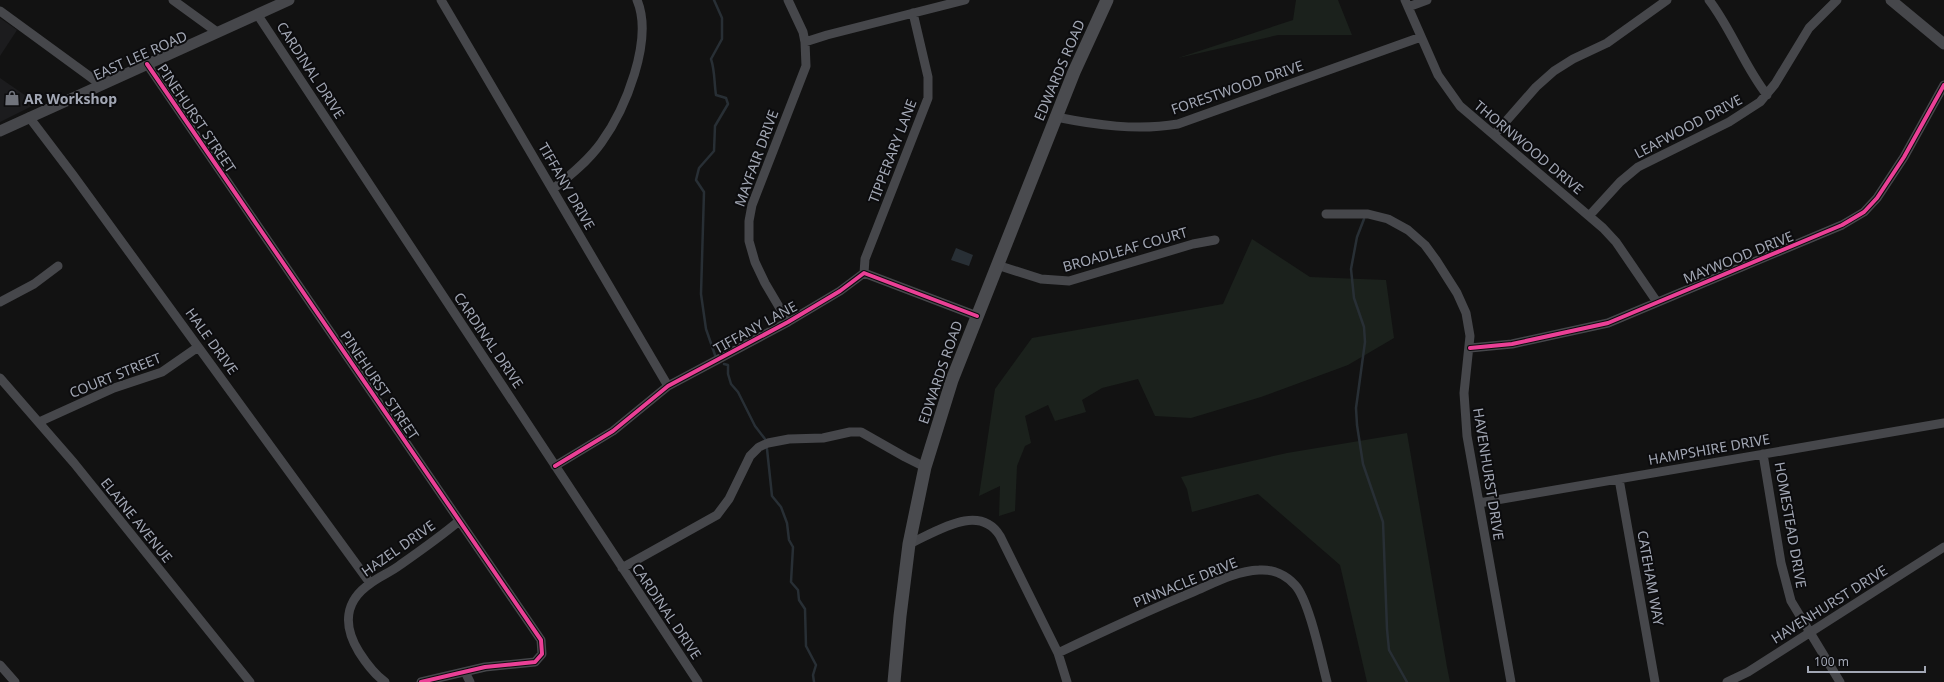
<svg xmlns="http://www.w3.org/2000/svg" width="1944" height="682" viewBox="0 0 1944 682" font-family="'Noto Sans',sans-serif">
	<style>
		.built { fill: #1c1c1e }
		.green { fill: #1b211c }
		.water { fill: #282f35 }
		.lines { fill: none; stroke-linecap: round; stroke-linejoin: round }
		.stream { stroke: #282f35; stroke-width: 2.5 }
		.minor { stroke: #46474b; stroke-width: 9 }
		.tertiary { stroke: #46474b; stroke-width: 11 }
		.secondary { stroke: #4a4b4f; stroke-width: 13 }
		.cycleway-casing { stroke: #0c0c0e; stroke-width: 6 }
		.cycleway { stroke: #ea4096; stroke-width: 4 }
		.labels { text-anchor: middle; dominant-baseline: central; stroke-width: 4; stroke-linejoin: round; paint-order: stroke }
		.street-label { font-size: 14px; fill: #a2a7b4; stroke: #0c0c0e }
		.poi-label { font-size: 14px; font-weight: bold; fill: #a2a7b4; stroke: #0c0c0e; text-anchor: start }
	</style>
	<rect width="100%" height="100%" fill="#121212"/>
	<path class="built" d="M0 18 17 30 0 56Z
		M0 78 29 98 36 104 0 122Z"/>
	<path class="green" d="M1296 0H1338L1352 35H1278L1178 58 1293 20Z
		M1252 239 1310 277 1386 280 1394 338 1348 365 1261 397 1191 418 1155 416 1138 379 1102 388 1082 400 1086 412 1055 421 1048 405 1025 416 1031 443 1025 446 1017 466 1015 511 999 516 1000 486 979 496 995 389 1032 338 1223 304Z
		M1407 433 1447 667 1450 682H1367L1340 565 1258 494 1192 512 1187 489 1181 477 1287 453Z"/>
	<path class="water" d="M956 248 973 255 969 266 951 260Z"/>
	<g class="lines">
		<path class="stream" d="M714 0 722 18V39L711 59C715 71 714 82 716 95L726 98 728 104 715 126 714 151 699 168 696 180 704 192 701 294 706 329 715 355
			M1364 219 1357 237 1351 269 1354 298 1364 327 1365 342 1356 408 1357 425 1363 464 1383 522 1387 629 1389 650 1407 682
			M724 364 728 365V374L731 384 738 392 755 426 765 439
			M767 449 772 496 781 507 787 523 789 540 793 547 791 582 798 590 799 600 805 609 806 646 816 665 813 675 814 682"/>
		<path class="minor" d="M173 0 217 32
			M441 0 668 386
			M788 0 803 32 805 42 806 66 752 205 749 221V241L755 262 765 283 788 322
			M1405 0 1438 75 1460 106 1603 228 1616 242 1657 302
			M1709 0C1732 30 1744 66 1767 95
			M1408 7 1427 0
			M0 11 100 84
			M257 14 698 682
			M805 42 827 35 965 0
			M147 64 541 640 542 654 535 662 485 667 421 682
			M29 117 73 175 370 583
			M1056 117C1096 125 1137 131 1178 124L1421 37
			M1494 135 1536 87 1554 71 1573 59 1607 43 1667 0
			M553 189C571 175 588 161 601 143 625 110 654 40 637 0
			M1326 214H1368L1388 219 1408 230 1425 245 1436 260 1457 293 1466 313 1470 336 1464 393 1467 436 1511 682
			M1589 216 1620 182 1638 167 1729 122 1760 102 1775 84 1809 28 1837 0
			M997 265 1041 279 1069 281 1193 244 1215 240
			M864 273 865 259 928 98V77L913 13
			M0 302 34 284 58 266
			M1470 348 1512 344 1608 323 1842 225 1864 212 1877 198 1904 157 1944 85
			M0 378 74 463 250 682
			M39 422 114 388 162 372 198 347
			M1763 454 1781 563 1791 601 1840 682
			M555 466 613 431 668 386 788 322 840 291 864 273 977 316
			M1619 479 1655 682
			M1479 503 1944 423
			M909 544C936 532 979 502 1000 536L1058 653 1067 682
			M622 568 717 515 729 499 750 456 759 447 768 443 789 439 823 438 850 432H861L905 457 925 467
			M1058 653C1102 632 1147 611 1193 592 1214 583 1236 571 1259 570 1273 569 1286 575 1295 585 1309 600 1321 659 1327 682
			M0 665 15 682
			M465 672 470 682
			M385 682C374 674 366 663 359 652 343 626 344 601 371 583 380 576 391 572 400 565 420 551 440 537 459 521
			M1727 682 1748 672 1944 547"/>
		<path class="tertiary" d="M1891 0 1944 44
			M0 131 289 0"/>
		<path class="secondary" d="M894 682 900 616 909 544 925 467 952 380 1074 72 1107 0"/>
		<defs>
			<path id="cycleway" d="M147 64 541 640 542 654 535 662 485 667 421 682
				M1470 348 1512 344 1608 323 1842 225 1864 212 1877 198 1904 157 1944 85
				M555 466 613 431 668 386 788 322 840 291 864 273 977 316"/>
		</defs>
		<use href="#cycleway" class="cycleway-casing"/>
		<use href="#cycleway" class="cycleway"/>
	</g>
	<defs>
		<symbol id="shop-bare" viewBox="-9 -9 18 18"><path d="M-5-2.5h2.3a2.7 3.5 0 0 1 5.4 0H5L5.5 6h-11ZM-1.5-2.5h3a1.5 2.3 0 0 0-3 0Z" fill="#70737b" stroke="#0c0c0e" stroke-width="2.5" paint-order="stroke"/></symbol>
	</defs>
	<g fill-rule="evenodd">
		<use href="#shop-bare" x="1" y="87" width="22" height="22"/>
	</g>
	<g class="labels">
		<g class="street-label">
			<text transform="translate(140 55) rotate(-24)">EAST LEE ROAD</text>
			<text transform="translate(311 70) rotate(57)">CARDINAL DRIVE</text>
			<text transform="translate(1059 70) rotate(-67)">EDWARDS ROAD</text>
			<text transform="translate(1237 87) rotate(-19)">FORESTWOOD DRIVE</text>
			<text transform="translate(197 118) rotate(56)">PINEHURST STREET</text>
			<text transform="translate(1688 126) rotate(-28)">LEAFWOOD DRIVE</text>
			<text transform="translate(1529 147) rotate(40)">THORNWOOD DRIVE</text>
			<text transform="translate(892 151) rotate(-69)">TIPPERARY LANE</text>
			<text transform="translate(756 158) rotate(-70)">MAYFAIR DRIVE</text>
			<text transform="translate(567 186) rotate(60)">TIFFANY DRIVE</text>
			<text transform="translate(1125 249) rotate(-16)">BROADLEAF COURT</text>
			<text transform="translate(1738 257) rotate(-22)">MAYWOOD DRIVE</text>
			<text transform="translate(755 327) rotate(-29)">TIFFANY LANE</text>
			<text transform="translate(489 340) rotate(56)">CARDINAL DRIVE</text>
			<text transform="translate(212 341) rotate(54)">HALE DRIVE</text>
			<text transform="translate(940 372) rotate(-71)">EDWARDS ROAD</text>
			<text transform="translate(115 375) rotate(-22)">COURT STREET</text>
			<text transform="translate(380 385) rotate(56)">PINEHURST STREET</text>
			<text transform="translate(1709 449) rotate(-10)">HAMPSHIRE DRIVE</text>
			<text transform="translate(1489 474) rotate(81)">HAVENHURST DRIVE</text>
			<text transform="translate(137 520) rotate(51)">ELAINE AVENUE</text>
			<text transform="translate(1791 525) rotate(80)">HOMESTEAD DRIVE</text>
			<text transform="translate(398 548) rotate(-35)">HAZEL DRIVE</text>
			<text transform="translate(1651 578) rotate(80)">CATEHAM WAY</text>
			<text transform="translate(1185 582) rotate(-22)">PINNACLE DRIVE</text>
			<text transform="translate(1829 604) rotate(-32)">HAVENHURST DRIVE</text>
			<text transform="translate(667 611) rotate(56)">CARDINAL DRIVE</text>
		</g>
		<g class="poi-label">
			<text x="24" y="98">AR Workshop</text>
		</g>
	</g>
	<path d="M1808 666v6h117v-6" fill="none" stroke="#a2a7b4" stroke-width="2"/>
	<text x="1814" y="666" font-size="12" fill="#a2a7b4" stroke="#0c0c0e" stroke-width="3" paint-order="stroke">100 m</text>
</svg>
